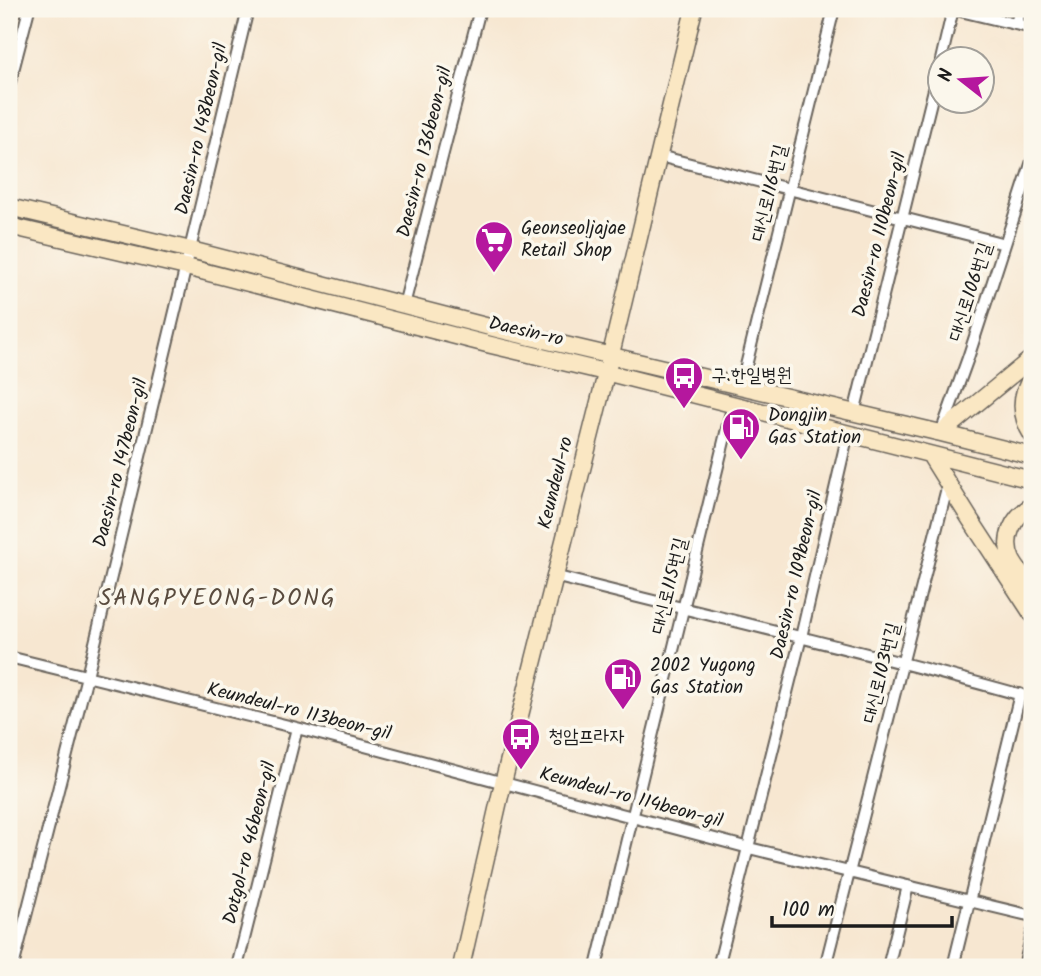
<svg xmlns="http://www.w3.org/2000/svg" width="1041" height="976" viewBox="0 0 1041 976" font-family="Kalam,'Poor Story',sans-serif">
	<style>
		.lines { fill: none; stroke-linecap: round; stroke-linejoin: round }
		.street-casing { stroke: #69635b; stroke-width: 14 }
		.secondary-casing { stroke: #69635b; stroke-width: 19 }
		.street { stroke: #fff; stroke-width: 10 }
		.secondary { stroke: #fae7c3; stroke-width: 16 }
		.labels { text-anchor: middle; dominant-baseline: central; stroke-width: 7; stroke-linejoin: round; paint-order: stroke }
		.street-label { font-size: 19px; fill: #1c1c1c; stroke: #fbf7ec }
		.poi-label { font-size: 19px; fill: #1c1c1c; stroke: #fbf7ec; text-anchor: start }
		.quarter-label { font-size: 23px; letter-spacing: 2px; fill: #594b3e; stroke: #fbf7ec }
	</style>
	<rect width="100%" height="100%" fill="#fbf7ec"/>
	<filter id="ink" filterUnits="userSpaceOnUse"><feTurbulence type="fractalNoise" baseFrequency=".0143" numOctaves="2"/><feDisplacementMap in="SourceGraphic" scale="14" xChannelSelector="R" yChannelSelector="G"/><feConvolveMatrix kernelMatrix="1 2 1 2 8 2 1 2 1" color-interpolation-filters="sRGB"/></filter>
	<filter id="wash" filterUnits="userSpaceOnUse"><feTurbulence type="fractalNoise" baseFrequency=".00686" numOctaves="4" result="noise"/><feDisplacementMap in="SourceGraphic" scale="28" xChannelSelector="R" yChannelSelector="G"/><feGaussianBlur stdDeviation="1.57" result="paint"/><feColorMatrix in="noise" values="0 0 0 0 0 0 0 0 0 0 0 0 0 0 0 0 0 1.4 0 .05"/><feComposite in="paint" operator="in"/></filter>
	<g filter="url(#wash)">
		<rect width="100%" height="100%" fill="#f7e7d1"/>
	</g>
	<g filter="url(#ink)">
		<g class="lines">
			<defs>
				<path id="street" d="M952 9 1032 28
					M1016 24 1020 9
					M941 60 953 9
					M9 86 29 9
					M659 156 1005 244
					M404 305 480 9
					M741 386 834 9
					M854 413 940 65
					M942 430 968 358 1032 161
					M554 576C714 617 874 653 1032 698
					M9 657 297 728 749 848 1032 916
					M13 967 87 676 248 9
					M237 967 297 728
					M596 967 733 404
					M718 967 801 637 848 433
					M825 967 948 484
					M888 967 908 886
					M953 967 1020 694
					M1024 967 1032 933"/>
				<path id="secondary" d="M9 207 191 250 501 330 941 433 1032 456
					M9 226 186 267 487 344 605 372 1032 480
					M1032 377C1019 396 1020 416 1032 435
					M941 433 1032 358
					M930 455 970 519 1032 614
					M1032 506C1013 516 1002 539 1012 560 1017 570 1026 579 1032 588
					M461 967 503 783 611 354 694 9"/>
			</defs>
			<use href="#street" class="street-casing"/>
			<use href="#secondary" class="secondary-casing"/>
			<use href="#street" class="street"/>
			<use href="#secondary" class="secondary"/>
		</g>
	</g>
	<defs>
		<symbol id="supermarket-pin" viewBox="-11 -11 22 30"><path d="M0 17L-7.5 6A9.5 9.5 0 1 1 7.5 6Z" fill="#b5179e" stroke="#fbf7ec"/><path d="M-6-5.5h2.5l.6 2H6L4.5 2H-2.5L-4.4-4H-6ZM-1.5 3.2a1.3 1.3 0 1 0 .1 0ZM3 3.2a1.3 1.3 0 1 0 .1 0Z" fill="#fff"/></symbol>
		<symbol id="bus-pin" viewBox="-11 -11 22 30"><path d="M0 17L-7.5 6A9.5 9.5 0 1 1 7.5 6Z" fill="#b5179e" stroke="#fbf7ec"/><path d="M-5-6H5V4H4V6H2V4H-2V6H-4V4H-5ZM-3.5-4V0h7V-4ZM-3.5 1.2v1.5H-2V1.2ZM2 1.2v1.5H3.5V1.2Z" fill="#fff"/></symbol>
		<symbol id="fuel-pin" viewBox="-11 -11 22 30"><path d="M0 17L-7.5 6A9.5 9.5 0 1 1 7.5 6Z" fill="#b5179e" stroke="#fbf7ec"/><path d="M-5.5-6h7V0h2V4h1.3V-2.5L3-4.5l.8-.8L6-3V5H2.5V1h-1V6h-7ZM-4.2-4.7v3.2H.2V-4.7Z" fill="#fff"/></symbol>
	</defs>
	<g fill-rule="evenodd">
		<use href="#supermarket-pin" x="472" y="218" width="44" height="60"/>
		<use href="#bus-pin" x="662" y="354" width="44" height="60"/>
		<use href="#fuel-pin" x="719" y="405" width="44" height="60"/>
		<use href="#fuel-pin" x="601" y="655" width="44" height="60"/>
		<use href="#bus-pin" x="499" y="715" width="44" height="60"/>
	</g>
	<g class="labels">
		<g class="street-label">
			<text transform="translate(202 129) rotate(-77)">Daesin-ro 148beon-gil</text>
			<text transform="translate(425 152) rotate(-76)">Daesin-ro 136beon-gil</text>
			<text transform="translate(770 193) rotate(-76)">대신로116번길</text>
			<text transform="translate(880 235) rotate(-76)">Daesin-ro 110beon-gil</text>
			<text transform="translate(971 292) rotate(-72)">대신로106번길</text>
			<text transform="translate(526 332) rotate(13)">Daesin-ro</text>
			<text transform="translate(121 463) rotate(-76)">Daesin-ro 147beon-gil</text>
			<text transform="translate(556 483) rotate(-76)">Keundeul-ro</text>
			<text transform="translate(797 575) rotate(-77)">Daesin-ro 109beon-gil</text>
			<text transform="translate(670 586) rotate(-76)">대신로115번길</text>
			<text transform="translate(882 673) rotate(-76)">대신로103번길</text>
			<text transform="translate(299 712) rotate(14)">Keundeul-ro 113beon-gil</text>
			<text transform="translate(631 798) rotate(15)">Keundeul-ro 114beon-gil</text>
			<text transform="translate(250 843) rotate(-76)">Dotgol-ro 46beon-gil</text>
		</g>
		<g class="poi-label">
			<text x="521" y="229">Geonseoljajae<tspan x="521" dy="22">Retail Shop</tspan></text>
			<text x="711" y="376">구.한일병원</text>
			<text x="768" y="416">Dongjin<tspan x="768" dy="22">Gas Station</tspan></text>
			<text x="650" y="666">2002 Yugong<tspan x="650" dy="22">Gas Station</tspan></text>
			<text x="548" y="737">청암프라자</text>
		</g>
		<g class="quarter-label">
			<text x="218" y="599">SANGPYEONG-DONG</text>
		</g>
	</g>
	<rect width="1041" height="976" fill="none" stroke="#fbf7ec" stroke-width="35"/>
	<g transform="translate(961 80) rotate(287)"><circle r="33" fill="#fbf7ec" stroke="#a29f99" stroke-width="2"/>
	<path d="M0-5L12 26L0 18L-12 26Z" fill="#b5179e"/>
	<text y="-10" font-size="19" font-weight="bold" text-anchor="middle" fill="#1c1c1c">N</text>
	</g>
	<path d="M772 916v10h180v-10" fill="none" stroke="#1c1c1c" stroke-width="3.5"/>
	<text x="782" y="916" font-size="21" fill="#1c1c1c" stroke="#fbf7ec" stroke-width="5" paint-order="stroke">100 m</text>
</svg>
